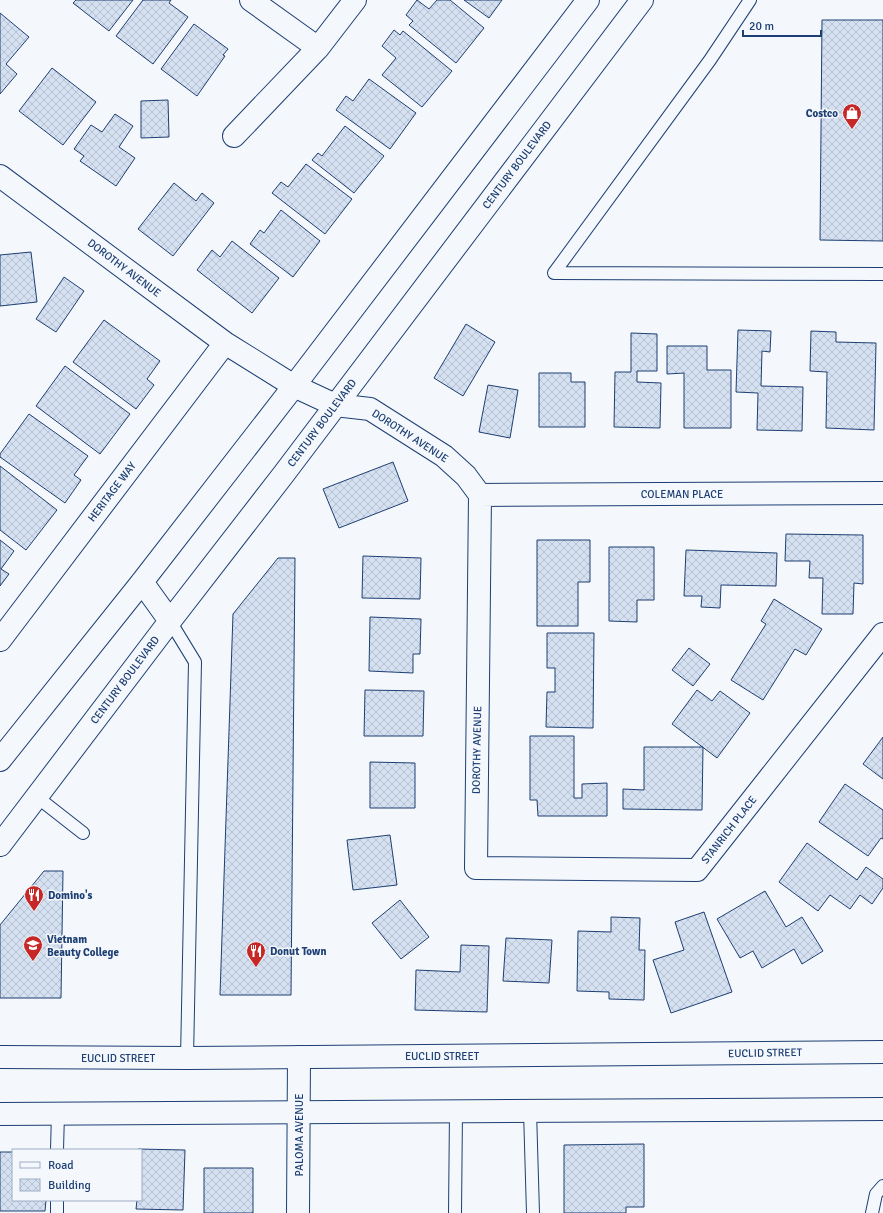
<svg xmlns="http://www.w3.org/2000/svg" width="883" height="1213" viewBox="0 0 883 1213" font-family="Signika,sans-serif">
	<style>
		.building { fill: url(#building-cross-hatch); stroke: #1d3f73 }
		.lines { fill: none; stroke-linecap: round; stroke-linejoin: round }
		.lane-casing { stroke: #1d3f73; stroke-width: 14 }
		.street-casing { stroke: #1d3f73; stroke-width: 24 }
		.secondary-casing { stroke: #1d3f73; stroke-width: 24 }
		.primary-casing { stroke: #1d3f73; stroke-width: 24 }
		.lane { stroke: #f4f7fb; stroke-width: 12 }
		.street { stroke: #f4f7fb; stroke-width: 22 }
		.secondary { stroke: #f4f7fb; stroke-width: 22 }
		.primary { stroke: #f4f7fb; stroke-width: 22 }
		.labels { text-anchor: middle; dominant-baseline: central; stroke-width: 3; stroke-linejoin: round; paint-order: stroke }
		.poi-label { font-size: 11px; font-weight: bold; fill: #1d3f73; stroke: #f4f7fb; text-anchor: start }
		.street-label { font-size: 11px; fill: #1d3f73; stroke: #f4f7fb }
	</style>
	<defs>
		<pattern id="building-cross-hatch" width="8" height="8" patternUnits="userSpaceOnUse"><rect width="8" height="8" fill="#d5e0f0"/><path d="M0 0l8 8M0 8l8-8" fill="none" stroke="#b6c1d1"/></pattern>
	</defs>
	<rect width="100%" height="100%" fill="#f4f7fb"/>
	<path class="building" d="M76 0H133L109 31 73 3Z
		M143 0H171L169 3 188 17 153 64 116 36Z
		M417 0 429 9 437 0H450L484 28 456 63 409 25 413 21 406 15Z
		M464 0H502L489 18Z
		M0 13 29 37 6 64 17 74 0 94Z
		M822 20H883V241L820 240Z
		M194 24 228 49 223 55 225 56 197 96 161 69Z
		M394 30 400 35 403 31 452 71 422 107 382 75 396 58 382 46Z
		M52 68 96 102 63 145 19 111Z
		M369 79 416 113 390 149 336 110 346 96 353 101Z
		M168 100 169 137 141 138V101Z
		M115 114 133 126 119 147 135 158 116 186 80 161 84 156 74 149 91 125 102 132Z
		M345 126 384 156 354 193 312 160 318 153 322 156Z
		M306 164 352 199 325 234 272 193 281 182 288 187Z
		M174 183 196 201 202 193 214 203 173 256 138 229Z
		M281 210 320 241 293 277 250 244 260 230 264 233Z
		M232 241 279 278 252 313 197 270 212 250 220 257Z
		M31 252 37 302 0 306V255Z
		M64 277 84 291 56 332 36 319Z
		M104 320 160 361 147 379 154 385 136 409 73 362Z
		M466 324 495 342 463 396 434 378Z
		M738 330 771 331 770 352 762 351 761 386 803 387 802 431 757 430 758 393 736 392Z
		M811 331 836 332V342L876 343 874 430 826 428 827 372 810 371Z
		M631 333 657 334V371H637V382L661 383 660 428 614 427 615 372H631Z
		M667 346H707V370H731V428H684V373L667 374Z
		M65 366 130 414 100 454 36 406Z
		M539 373H571V382H585V427H539Z
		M488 385 518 390 510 438 479 432Z
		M29 414 88 456 74 475 81 480 65 503 0 457V454Z
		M393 462 408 501 339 528 323 489Z
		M0 466 57 510 26 550 0 530Z
		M786 534 863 535V584L854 583 853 614H822L823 578H809L810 561H785Z
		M0 540 14 551 1 569 9 574 0 586Z
		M537 540H590V582H578V626H537Z
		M609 547H654V600H637V622L609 621Z
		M686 550 777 553 776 586 721 585 720 608 701 607 702 596H684Z
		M363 556 421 558 420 599 362 598Z
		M278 558H295L291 995H220L233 614Z
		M774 599 822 629 806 655 795 649 763 700 731 680 766 624 761 621Z
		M370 617 421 619 420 654H413V673L369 671Z
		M547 633H594L593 728 546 727 547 692H555V668H547Z
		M689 648 710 664 693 686 672 670Z
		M365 690 424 691 423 736H364Z
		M697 690 712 701 720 691 750 713 717 758 672 724Z
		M530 736H574V798H582V784L607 783V816H538L537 800H530Z
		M883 737V779L863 764Z
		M644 747H703L702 810 623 809V789L644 790Z
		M370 762 415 763V808H370Z
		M845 784 883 810V839L881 838 868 856 819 822Z
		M390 835 397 885 353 890 347 840Z
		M807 843 857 880 866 867 883 879V888L872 904 860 895 850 909 830 895 818 911 779 882Z
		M44 871H63L61 998H0V925Z
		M765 891 786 927 802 917 823 951 802 964 794 949 762 968 753 951 740 958 717 919Z
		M400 900 429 937 401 959 372 923Z
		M704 912 732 992 671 1013 653 960 684 950 675 922Z
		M611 917 640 918 639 950H645L644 1000 609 999V992L577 991 578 931 611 932Z
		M506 938 552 940 549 983 503 981Z
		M461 945 489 946 487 1012 415 1010 416 970 460 972Z
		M644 1144V1207H626V1213H564V1145Z
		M138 1149 185 1150 183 1210 136 1209 137 1200H141V1150H138Z
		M0 1152H13V1200H46L45 1211H0Z
		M204 1168H253V1213H204Z"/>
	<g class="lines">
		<defs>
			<path id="lane" d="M750 0 710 60 554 273 883 274
				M170 621 195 662 187 1058
				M37 797 83 833
				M530 1111 533 1213
				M57 1150 58 1113
				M57 1213V1200
				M455 1213 456 1111
				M872 1213 876 1194 883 1186"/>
			<path id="street" d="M251 0 318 48
				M234 136 318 48 355 0
				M0 176 225 343 294 386 335 405 370 409 444 456 466 476 480 495 476 868 697 870 883 634
				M480 495 883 493
				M0 640 225 343"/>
			<path id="secondary" d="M298 1213 299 1057"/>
			<path id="primary" d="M142 582 170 621
				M0 760 142 582 294 386 588 0
				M0 845 170 621 283 475 642 0
				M0 1057 187 1058 883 1052
				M0 1114 883 1109"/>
		</defs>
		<use href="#lane" class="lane-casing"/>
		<use href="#street" class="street-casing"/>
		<use href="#secondary" class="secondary-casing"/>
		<use href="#primary" class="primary-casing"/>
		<use href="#lane" class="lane"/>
		<use href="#street" class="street"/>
		<use href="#secondary" class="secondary"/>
		<use href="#primary" class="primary"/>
	</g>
	<defs>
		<symbol id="shop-pin" viewBox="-11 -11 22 30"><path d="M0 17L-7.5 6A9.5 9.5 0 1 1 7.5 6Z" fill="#c62828" stroke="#f4f7fb"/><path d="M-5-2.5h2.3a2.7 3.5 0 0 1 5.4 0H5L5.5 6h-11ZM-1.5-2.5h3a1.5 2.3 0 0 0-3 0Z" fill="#fff"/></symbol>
		<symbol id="restaurant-pin" viewBox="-11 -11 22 30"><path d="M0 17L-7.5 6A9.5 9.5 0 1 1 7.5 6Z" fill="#c62828" stroke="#f4f7fb"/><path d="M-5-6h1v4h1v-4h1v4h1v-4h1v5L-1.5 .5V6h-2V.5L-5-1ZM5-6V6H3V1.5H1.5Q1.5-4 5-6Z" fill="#fff"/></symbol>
		<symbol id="university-pin" viewBox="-11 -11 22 30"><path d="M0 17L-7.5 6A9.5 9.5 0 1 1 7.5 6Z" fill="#c62828" stroke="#f4f7fb"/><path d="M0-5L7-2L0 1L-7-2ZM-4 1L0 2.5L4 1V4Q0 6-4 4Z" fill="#fff"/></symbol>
	</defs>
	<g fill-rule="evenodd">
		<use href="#shop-pin" x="841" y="102" width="22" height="30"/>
		<use href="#restaurant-pin" x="23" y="884" width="22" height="30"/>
		<use href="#university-pin" x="22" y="934" width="22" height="30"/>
		<use href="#restaurant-pin" x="245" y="940" width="22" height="30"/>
	</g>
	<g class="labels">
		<g class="poi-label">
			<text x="838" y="113" text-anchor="end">Costco</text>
			<text x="48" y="895">Domino's</text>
			<text x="47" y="939">Vietnam<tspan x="47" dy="13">Beauty College</tspan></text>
			<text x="270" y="951">Donut Town</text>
		</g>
		<g class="street-label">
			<text transform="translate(517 165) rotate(-53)">CENTURY BOULEVARD</text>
			<text transform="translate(124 268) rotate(37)">DOROTHY AVENUE</text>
			<text transform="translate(322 423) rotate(-53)">CENTURY BOULEVARD</text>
			<text transform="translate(410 436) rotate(33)">DOROTHY AVENUE</text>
			<text transform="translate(112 492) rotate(-53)">HERITAGE WAY</text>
			<text x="682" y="494">COLEMAN PLACE</text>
			<text transform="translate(125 680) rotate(-53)">CENTURY BOULEVARD</text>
			<text transform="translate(477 750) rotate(-89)">DOROTHY AVENUE</text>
			<text transform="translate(729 830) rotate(-52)">STANRICH PLACE</text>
			<text transform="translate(765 1053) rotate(-1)">EUCLID STREET</text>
			<text x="442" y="1056">EUCLID STREET</text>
			<text x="118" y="1058">EUCLID STREET</text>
			<text transform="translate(299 1135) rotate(-90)">PALOMA AVENUE</text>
		</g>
	</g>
	<rect x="12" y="1149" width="130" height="52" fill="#f4f7fb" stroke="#9eadc5"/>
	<rect x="20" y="1162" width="20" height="6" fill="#f4f7fb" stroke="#9eadc5"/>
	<text x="48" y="1169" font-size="12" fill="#1d3f73">Road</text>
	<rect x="20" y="1179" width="20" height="12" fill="url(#building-cross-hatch)" stroke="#9eadc5"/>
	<text x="48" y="1189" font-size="12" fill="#1d3f73">Building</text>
	<path d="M743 30v6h78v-6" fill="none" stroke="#1d3f73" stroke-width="2"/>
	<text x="749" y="30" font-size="12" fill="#1d3f73" stroke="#f4f7fb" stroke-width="3" paint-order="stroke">20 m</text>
</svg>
